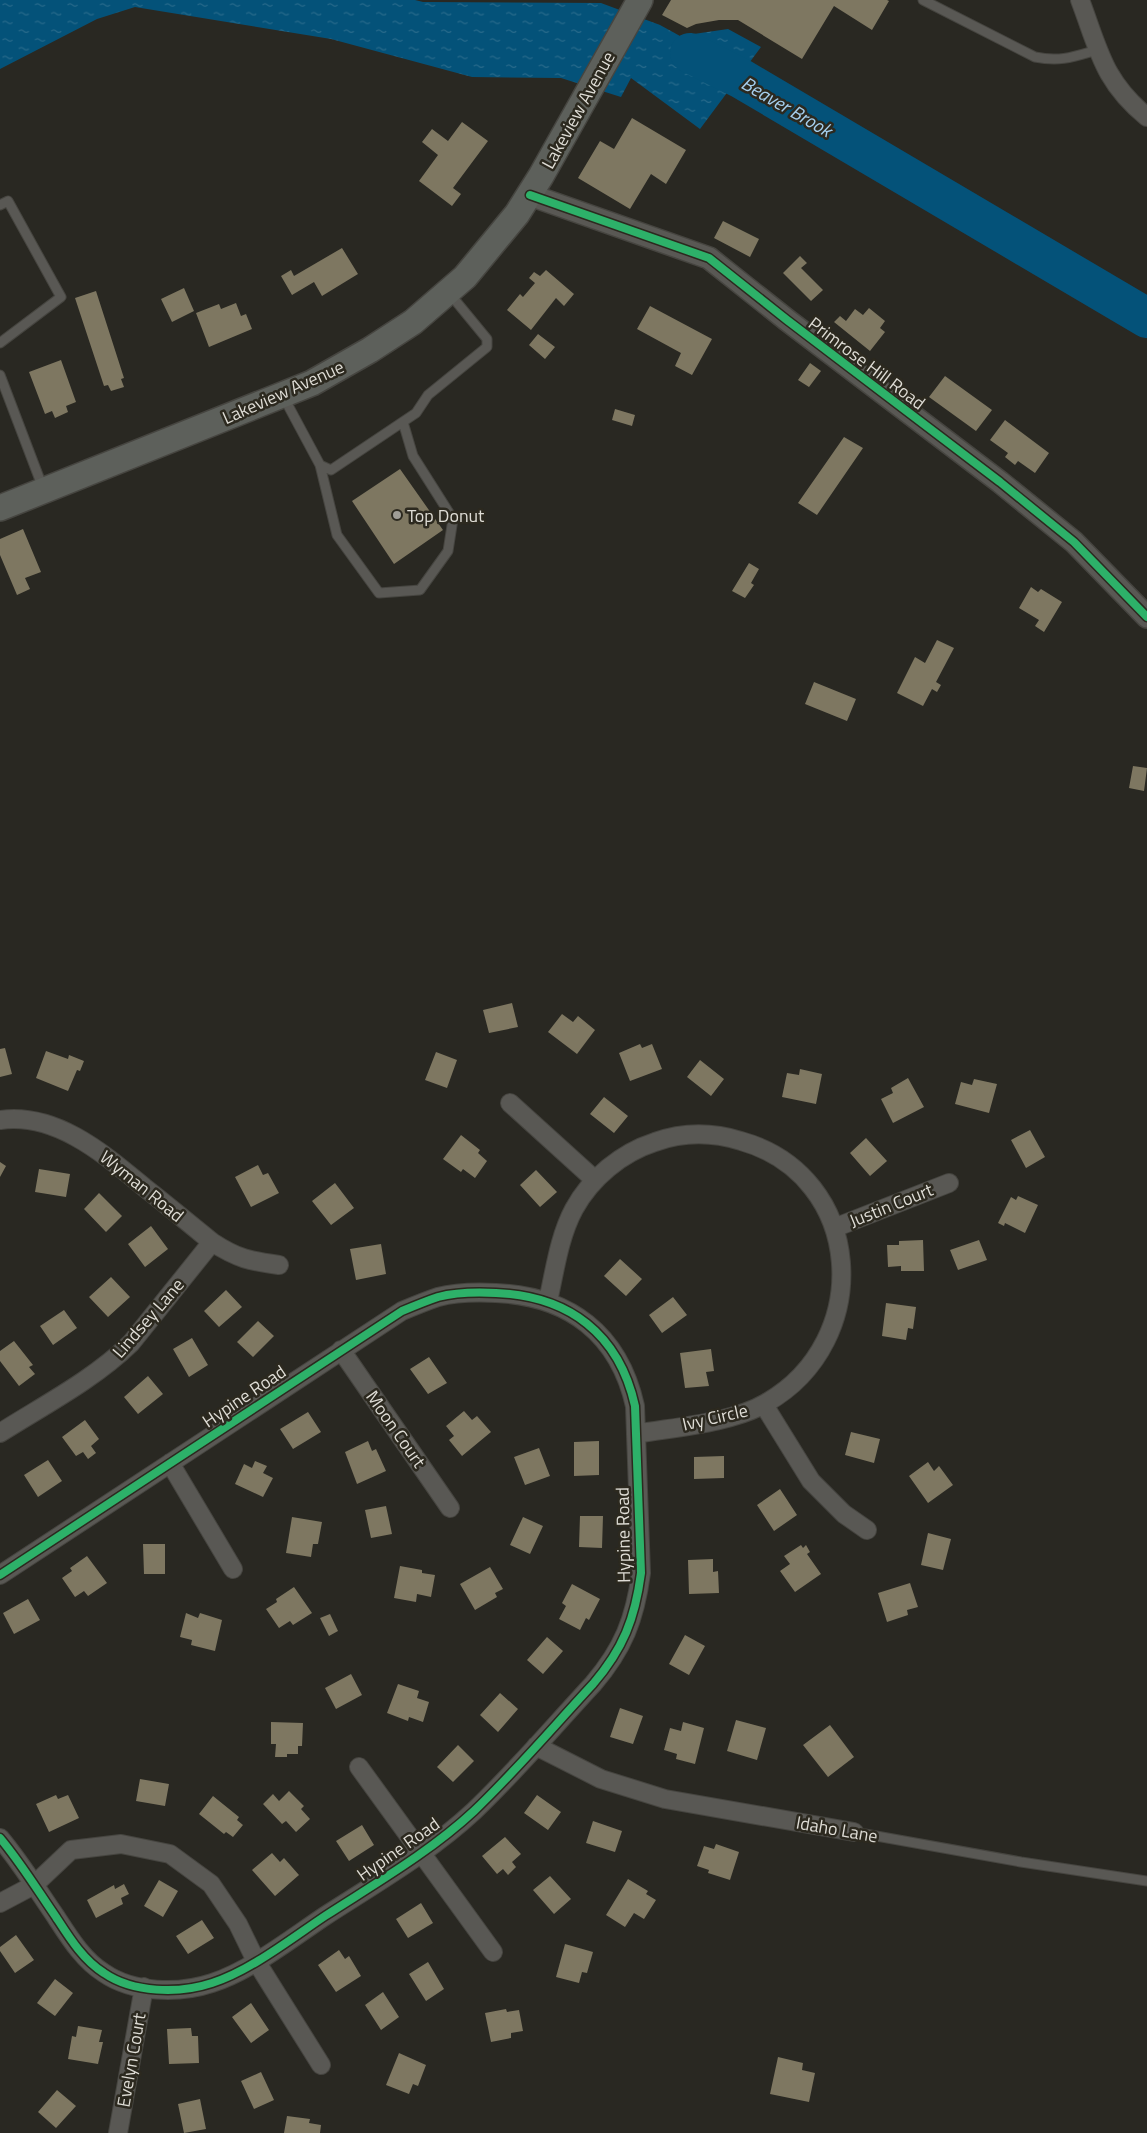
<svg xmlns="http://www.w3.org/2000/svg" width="1147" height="2133" viewBox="0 0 1147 2133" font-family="'Titillium Web',sans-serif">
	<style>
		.water { fill: url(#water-ripples) }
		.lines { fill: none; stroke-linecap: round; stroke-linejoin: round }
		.river { stroke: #045279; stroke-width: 40 }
		.building { fill: #7e7761 }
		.service-casing { stroke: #464540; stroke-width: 11 }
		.minor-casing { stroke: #464540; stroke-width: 20 }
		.tertiary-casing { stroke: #464540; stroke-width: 24 }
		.secondary-casing { stroke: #464540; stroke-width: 28 }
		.service { stroke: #595854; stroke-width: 9 }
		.minor { stroke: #595854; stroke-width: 18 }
		.tertiary { stroke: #595854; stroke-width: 21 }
		.secondary { stroke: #5d605b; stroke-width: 25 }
		.cycleway-casing { stroke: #2c291f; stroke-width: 11 }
		.cycleway { stroke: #2db169; stroke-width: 8 }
		.poi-dot { fill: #9f9d96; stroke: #2c291f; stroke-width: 2 }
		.labels { text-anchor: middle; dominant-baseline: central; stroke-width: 5; stroke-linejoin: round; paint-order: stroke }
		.street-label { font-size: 18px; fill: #dedcd5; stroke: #2c291f }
		.poi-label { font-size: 18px; fill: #dedcd5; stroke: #2c291f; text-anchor: start }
		.water-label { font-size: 19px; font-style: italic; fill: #a5cfee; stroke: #2c291f }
	</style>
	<defs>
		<pattern id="water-ripples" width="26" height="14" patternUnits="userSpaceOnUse" patternTransform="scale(1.25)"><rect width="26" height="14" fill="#045279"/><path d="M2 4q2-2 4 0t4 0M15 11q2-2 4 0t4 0" fill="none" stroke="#286a8b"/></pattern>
	</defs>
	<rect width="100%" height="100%" fill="#292822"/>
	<path class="water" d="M0 0H415L423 2 601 3 660 25 680 36 728 29 761 47 700 129 631 78 621 97 561 78 472 77 331 39 135 7 97 19 0 69Z"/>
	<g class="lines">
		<path class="river" d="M690 53 740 78 1147 318"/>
	</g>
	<path class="building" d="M671 0H887L889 1 872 30 834 6 802 59 738 20H719L696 24 687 28 662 15Z
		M632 118 686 150 666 184 651 174 630 209 578 178 600 141 614 149Z
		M462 122 488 141 453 188 461 194 452 206 419 181 438 155 422 142 432 129 448 141Z
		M723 221 759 239 750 257 714 238Z
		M342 248 358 274 322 296 314 282 292 295 281 276 291 270 294 276Z
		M800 256 807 263 801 268 823 290 811 301 783 273Z
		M546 270 574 294 564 306 556 298 531 330 507 310 520 294 523 297 535 283 529 278 534 272 540 276Z
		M184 288 194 311 172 322 161 299Z
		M96 291 124 378 121 379 124 387 111 391 108 385 104 386 75 298Z
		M236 303 241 316 246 314 252 329 209 347 196 313 219 304 221 309Z
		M650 306 712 339 692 375 675 366 681 353 637 329Z
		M869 308 885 321 880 328 885 332 870 351 834 322 840 316 846 321 855 309 863 315Z
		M538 334 555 347 545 359 529 345Z
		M61 360 76 402 66 406 68 412 55 418 52 411 45 414 29 372Z
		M810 363 821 371 809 387 798 380Z
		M945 376 992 410 976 431 929 397Z
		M615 409 635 415 632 426 612 420Z
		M1005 420 1049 453 1035 473 1018 461 1015 465 1005 457 1008 453 990 440Z
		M844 437 863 448 817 515 798 503Z
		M400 469 443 530 394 564 352 501Z
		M23 529 41 572 25 578 30 589 17 595 0 555V539Z
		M749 563 759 569 751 583 754 585 745 598 732 591Z
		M1031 587 1038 592 1041 589 1062 602 1044 632 1035 626 1039 620 1019 608Z
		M937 640 954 648 936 682 941 685 937 692 932 689 923 706 897 693 915 657 925 663Z
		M814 682 856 699 847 721 805 704Z
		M1133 766 1147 768 1144 791 1129 788Z
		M512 1003 518 1027 489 1033 483 1010Z
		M562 1014 573 1022 578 1016 595 1030 577 1054 548 1032Z
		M640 1044 642 1048 652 1044 662 1069 630 1081 619 1053Z
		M5 1048 12 1074 0 1077V1049Z
		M46 1051 68 1059 69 1055 84 1061 80 1071 77 1070 68 1091 36 1078Z
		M436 1052 457 1060 447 1088 425 1080Z
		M700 1060 724 1079 711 1096 687 1077Z
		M800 1069 822 1074 816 1104 782 1097 787 1073 799 1075Z
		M908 1078 924 1107 893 1123 881 1099 893 1093 891 1088Z
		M974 1079 997 1084 989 1113 955 1104 961 1082 972 1085Z
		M604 1097 628 1116 614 1133 590 1114Z
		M1030 1130 1045 1157 1026 1168 1011 1140Z
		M461 1135 480 1150 478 1153 487 1161 475 1178 463 1169 461 1172 443 1159Z
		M866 1138 887 1161 870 1176 850 1153Z
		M0 1162 6 1166 0 1177Z
		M258 1165 263 1175 268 1173 279 1193 251 1207 235 1177Z
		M39 1169 70 1174 66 1197 35 1192Z
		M536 1170 557 1192 540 1207 520 1185Z
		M335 1183 354 1208 331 1225 312 1201Z
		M99 1193 122 1216 106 1232 84 1209Z
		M1018 1196 1038 1205 1025 1233 1005 1223 1004 1226 998 1223 1011 1197 1016 1200Z
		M151 1226 168 1249 145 1267 128 1244Z
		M923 1240 924 1271H901V1266L888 1267 887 1245H899V1241Z
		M979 1240 987 1260 958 1270 950 1250Z
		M381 1244 386 1274 356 1280 350 1249Z
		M620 1259 642 1279 626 1296 604 1276Z
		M111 1277 130 1297 108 1317 89 1297Z
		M226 1290 242 1307 219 1327 204 1311Z
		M673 1297 687 1315 662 1333 649 1315Z
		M886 1303 916 1307 913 1329 908 1328 906 1340 882 1336Z
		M64 1310 77 1328 53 1345 40 1326Z
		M258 1321 274 1336 253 1357 237 1342Z
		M192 1338 208 1365 189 1377 173 1349Z
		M14 1341 33 1365 29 1367 35 1374 19 1386 0 1361V1351Z
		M711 1349 714 1371 706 1372 709 1386 685 1388 680 1353Z
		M429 1357 447 1383 428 1394 410 1369Z
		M148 1376 163 1394 138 1414 124 1397Z
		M464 1411 472 1420 477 1416 491 1432 462 1456 449 1440 454 1436 446 1426Z
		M308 1412 321 1432 293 1449 280 1429Z
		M85 1420 99 1439 91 1446 96 1453 88 1459 83 1452 76 1456 62 1437Z
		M851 1432 880 1439 874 1463 845 1455Z
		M368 1441 372 1451 376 1449 386 1471 357 1484 345 1452Z
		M599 1441V1475L574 1476V1442Z
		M539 1448 550 1476 525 1485 514 1457Z
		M724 1456V1478L694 1479V1457Z
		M48 1460 62 1481 38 1497 24 1475Z
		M255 1461 267 1466 263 1473 273 1478 263 1497 235 1484 244 1464 252 1468Z
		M928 1462 934 1471 939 1466 953 1485 928 1503 909 1476Z
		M780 1489 797 1515 774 1531 757 1505Z
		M386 1506 392 1534 371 1538 365 1510Z
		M580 1516H603L602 1548 579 1547Z
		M292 1517 322 1522 318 1544H313L311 1557 286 1553Z
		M523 1517 543 1526 530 1554 510 1545Z
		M928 1533 951 1539 943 1570 921 1565Z
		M143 1544H165V1574H144Z
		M801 1545 803 1548 806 1545 810 1552 807 1554 821 1574 795 1592 780 1571 790 1564 784 1556Z
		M87 1556 107 1583 88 1596 84 1591 75 1597 62 1578 72 1571 70 1568Z
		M713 1559V1572L718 1571 719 1593 689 1594 688 1560Z
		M400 1566 422 1570V1573L435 1575 431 1597 417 1594 416 1602 394 1598Z
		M490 1567 503 1589 495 1593 497 1597 475 1610 460 1584Z
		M910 1583 918 1607 907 1610 908 1615 887 1622 878 1593Z
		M572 1584 600 1599 589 1620 586 1618 580 1630 559 1619 566 1606 562 1603Z
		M294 1587 312 1613 293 1625 290 1621 279 1628 266 1609 277 1602 276 1599Z
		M28 1599 40 1620 14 1634 3 1613Z
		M186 1613 198 1618 200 1613 222 1620 215 1651 191 1645 192 1640 180 1637Z
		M330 1614 338 1631 329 1636 320 1618Z
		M685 1635 705 1646 689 1675 669 1664Z
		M547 1637 563 1651 543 1674 527 1660Z
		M351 1674 362 1695 336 1709 325 1688Z
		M398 1684 419 1691 417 1698 429 1702 423 1722 409 1717 408 1721 387 1713Z
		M500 1693 518 1709 498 1732 480 1715Z
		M620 1708 643 1716 633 1744 610 1737Z
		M736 1720 766 1728 757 1760 727 1751Z
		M271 1722 303 1723 302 1746H298V1754H287V1757H275L276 1744H271Z
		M683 1722 704 1728 695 1764 676 1759 677 1754 664 1750 670 1728 681 1731Z
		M830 1725 854 1757 828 1777 803 1745Z
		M458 1745 474 1761 453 1782 437 1767Z
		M140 1779 169 1784 165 1806 136 1801Z
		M289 1791 304 1806 301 1809 310 1819 296 1832 286 1821 282 1824 263 1804 273 1794 279 1801Z
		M56 1795 58 1799 68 1795 79 1818 49 1832 36 1804Z
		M537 1795 561 1812 548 1830 524 1813Z
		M213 1796 239 1817 237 1820 243 1825 233 1837 226 1832 224 1834 199 1814Z
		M593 1821 622 1831 615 1852 586 1843Z
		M362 1825 374 1845 349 1861 336 1841Z
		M505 1837 521 1854 512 1862 516 1867 508 1875 503 1869 497 1874 482 1856Z
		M716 1844 739 1852 730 1880 708 1873 709 1870 697 1866 704 1846 714 1849Z
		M272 1853 280 1862 284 1858 299 1875 275 1896 252 1870Z
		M550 1876 571 1899 554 1914 533 1890Z
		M628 1879 648 1891 646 1894 656 1900 644 1919 634 1913 625 1927 606 1915Z
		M159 1880 178 1891 163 1917 144 1906Z
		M124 1884 129 1894 121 1898 123 1904 96 1918 87 1900 114 1885 115 1889Z
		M421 1903 433 1923 408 1938 396 1919Z
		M202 1920 214 1938 188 1954 176 1936Z
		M16 1935 34 1960 15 1973 0 1951V1947Z
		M565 1944 593 1952 587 1973 582 1972 579 1983 556 1977Z
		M339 1950 345 1959 349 1956 361 1976 336 1992 318 1965Z
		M428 1962 444 1989 426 2001 409 1974Z
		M55 1979 73 1993 55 2016 37 2003Z
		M383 1992 399 2017 381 2030 365 2005Z
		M251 2003 269 2030 251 2043 232 2017Z
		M506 2009 507 2012 519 2010 523 2031 511 2033V2038L491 2042 485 2013Z
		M78 2026 102 2030 99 2042H103L98 2064 68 2059 72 2036 76 2037Z
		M191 2028 192 2036H198L199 2063 169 2064 167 2029Z
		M399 2053 426 2065 418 2086 413 2084 409 2094 386 2085Z
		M778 2057 803 2063 802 2070 815 2073 809 2102 770 2094Z
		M261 2072 274 2100 254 2109 241 2081Z
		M57 2090 76 2106 56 2128 38 2112Z
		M200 2099 206 2129 184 2133 178 2104Z
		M287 2116 310 2119 309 2123 321 2125 320 2133H284Z"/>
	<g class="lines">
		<defs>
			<path id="service" d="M923 0 1035 57C1060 62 1073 57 1097 50
				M0 205 8 201 61 297 0 343
				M0 375 43 488
				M283 396 320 465 331 470 416 413 428 395 487 347V339L450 294
				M320 465 337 535 379 593 420 590 448 551 453 519 413 456 403 422
				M854 1832 1021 1862 1147 1881"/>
			<path id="minor" d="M1080 0C1099 50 1103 81 1147 117
				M510 1103 595 1180
				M0 1120C56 1112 104 1154 144 1187 167 1205 190 1224 212 1242 238 1259 250 1261 279 1265
				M834 1228 949 1183
				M548 1301C555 1270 559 1237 574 1209 591 1178 621 1153 655 1142 683 1132 712 1132 741 1141 865 1176 875 1341 766 1403 732 1423 675 1427 636 1434
				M341 1350 450 1508
				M764 1405 811 1481 844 1514 867 1530
				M0 1433C44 1405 93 1380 131 1343L212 1242
				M170 1463 233 1569
				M0 1575 402 1311C414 1306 426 1301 438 1297 457 1292 477 1292 496 1293 569 1296 619 1334 635 1406L641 1573C635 1619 623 1649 593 1684 554 1726 516 1771 474 1811 430 1852 376 1883 325 1916 292 1938 250 1971 212 1983 179 1994 133 1993 104 1973 83 1960 69 1937 56 1917 38 1891 21 1863 0 1838
				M536 1746 601 1779 665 1799 854 1832
				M359 1767 493 1952
				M0 1903 34 1885 71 1850 121 1844 170 1854 211 1884 238 1924 256 1961 321 2065
				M118 2133 144 1987"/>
			<path id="tertiary" d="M530 195 709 258 787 320 1000 482 1074 542 1147 617"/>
			<path id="secondary" d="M0 508 312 383 370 350 413 322 465 277 517 214 541 176 640 0"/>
		</defs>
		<use href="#service" class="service-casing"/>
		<use href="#minor" class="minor-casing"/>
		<use href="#tertiary" class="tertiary-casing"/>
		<use href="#secondary" class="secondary-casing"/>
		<use href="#service" class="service"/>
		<use href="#minor" class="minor"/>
		<use href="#tertiary" class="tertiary"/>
		<use href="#secondary" class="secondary"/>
		<defs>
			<path id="cycleway" d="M530 195 709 258 787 320 1000 482 1074 542 1147 617
				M0 1575 402 1311C414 1306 426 1301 438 1297 457 1292 477 1292 496 1293 569 1296 619 1334 635 1406L641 1573C635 1619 623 1649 593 1684 554 1726 516 1771 474 1811 430 1852 376 1883 325 1916 292 1938 250 1971 212 1983 179 1994 133 1993 104 1973 83 1960 69 1937 56 1917 38 1891 21 1863 0 1838"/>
		</defs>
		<use href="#cycleway" class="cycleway-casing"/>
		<use href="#cycleway" class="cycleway"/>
	</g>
	<circle class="poi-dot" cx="397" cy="515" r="5"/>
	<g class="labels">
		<g class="street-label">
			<text transform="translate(578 110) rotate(-61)">Lakeview Avenue</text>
			<text transform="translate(867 363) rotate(37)">Primrose Hill Road</text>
			<text transform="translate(283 392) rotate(-24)">Lakeview Avenue</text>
			<text transform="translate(142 1186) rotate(39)">Wyman Road</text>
			<text transform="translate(891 1205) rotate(-22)">Justin Court</text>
			<text transform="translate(148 1318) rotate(-49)">Lindsey Lane</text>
			<text transform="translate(244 1396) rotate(-34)">Hypine Road</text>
			<text transform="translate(715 1417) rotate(-13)">Ivy Circle</text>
			<text transform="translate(396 1429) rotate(55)">Moon Court</text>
			<text transform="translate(623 1535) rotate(-91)">Hypine Road</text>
			<text transform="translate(837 1829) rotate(10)">Idaho Lane</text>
			<text transform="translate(398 1849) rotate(-35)">Hypine Road</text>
			<text transform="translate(131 2060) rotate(-80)">Evelyn Court</text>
		</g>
		<g class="poi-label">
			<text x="407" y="515">Top Donut</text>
		</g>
		<g class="water-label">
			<text transform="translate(787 106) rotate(30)">Beaver Brook</text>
		</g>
	</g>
</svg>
